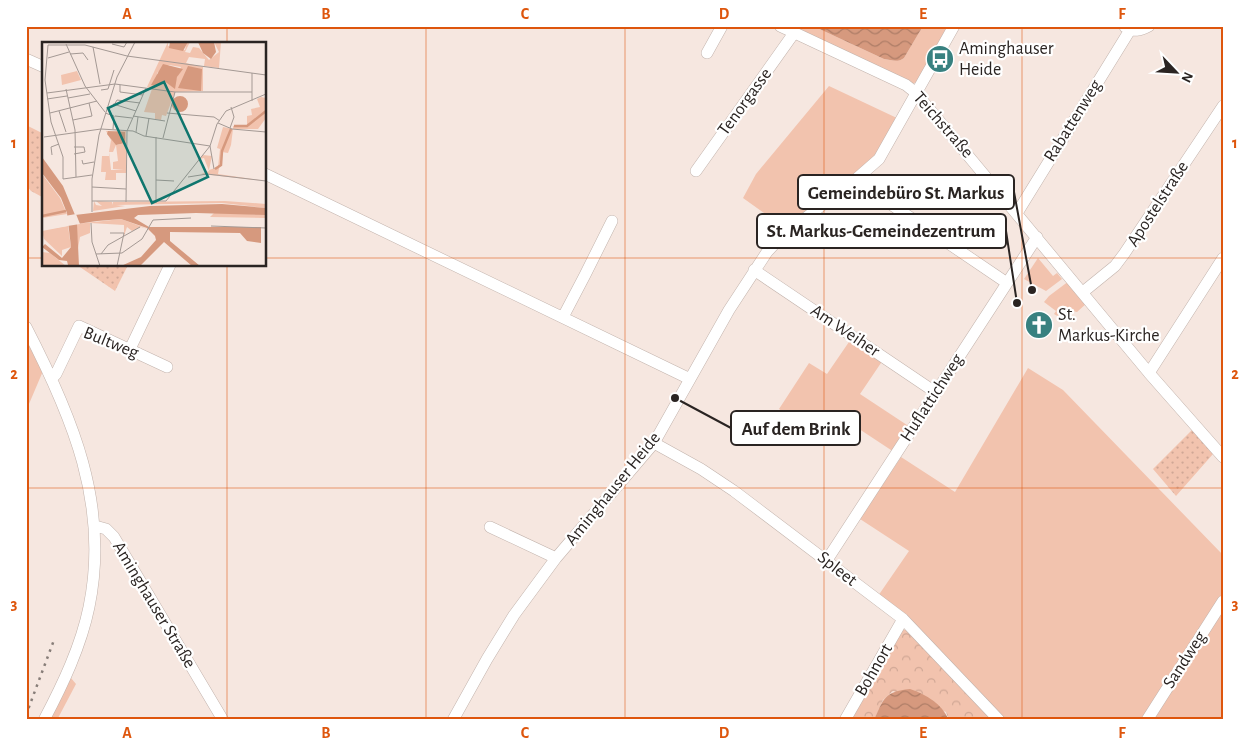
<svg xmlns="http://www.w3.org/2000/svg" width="1249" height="746" viewBox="0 0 1249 746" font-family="'Alegreya Sans',sans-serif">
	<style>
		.green { fill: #f2c3ae }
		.forest { fill: url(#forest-crowns) }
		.garden { fill: url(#garden-dots) }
		.water { fill: url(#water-waves) }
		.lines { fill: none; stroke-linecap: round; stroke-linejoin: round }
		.minor-casing { stroke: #c2b3ac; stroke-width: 12 }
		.minor { stroke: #fff; stroke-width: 11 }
		.rail { stroke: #877d78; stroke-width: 2.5; stroke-dasharray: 2.5 5; stroke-linecap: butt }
		.grid { fill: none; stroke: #de560d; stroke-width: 1; stroke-opacity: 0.55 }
		.labels { text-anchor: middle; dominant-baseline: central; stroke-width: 4.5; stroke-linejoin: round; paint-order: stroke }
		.poi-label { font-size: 18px; fill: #2a2422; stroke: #fff; text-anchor: start }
		.street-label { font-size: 18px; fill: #2a2422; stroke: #fff }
		.inset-river { fill: none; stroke: #d6997e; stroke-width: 2.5 }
		.inset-road { fill: none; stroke: #a49994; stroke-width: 1 }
		.view { fill: #0f766e; fill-opacity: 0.15; stroke: #0f766e; stroke-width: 2.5 }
		.inset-edge { fill: none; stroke: #2a2422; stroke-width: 2.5 }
		.leader { fill: none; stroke: #2a2422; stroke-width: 2 }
		.callout-dot { fill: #2a2422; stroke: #fff; stroke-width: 2 }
		.callout { fill: #fff; stroke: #2a2422; stroke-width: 2 }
		.callout-label { font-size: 19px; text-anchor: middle; font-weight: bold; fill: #2a2422 }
		.neatline { fill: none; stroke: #de560d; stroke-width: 2 }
		.grid-label { font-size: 16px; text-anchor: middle; font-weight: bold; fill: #de560d }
	</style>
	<defs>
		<pattern id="forest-crowns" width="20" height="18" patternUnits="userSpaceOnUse" patternTransform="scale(1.25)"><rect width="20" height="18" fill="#f2c3ae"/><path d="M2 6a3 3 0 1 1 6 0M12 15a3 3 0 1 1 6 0" fill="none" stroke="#d0a795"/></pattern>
		<pattern id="garden-dots" width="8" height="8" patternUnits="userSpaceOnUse" patternTransform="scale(1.25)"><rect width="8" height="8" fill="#f2c3ae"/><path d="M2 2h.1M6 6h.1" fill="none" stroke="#d0a795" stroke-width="1.8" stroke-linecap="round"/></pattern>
		<pattern id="water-waves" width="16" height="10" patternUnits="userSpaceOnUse" patternTransform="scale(1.25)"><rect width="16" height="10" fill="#d6997e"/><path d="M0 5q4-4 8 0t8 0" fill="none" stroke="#ae7d67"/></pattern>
	</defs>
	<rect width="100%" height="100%" fill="#f6e7e0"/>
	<path class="green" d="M791 26H813L884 59C891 60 898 63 904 58L923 26H949L918 82 910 84Z
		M829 86 899 119 870 162 785 228 743 198 756 174Z
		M1038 258 1053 276 1057 273 1062 279 1046 291 1024 279Z
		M1069 281 1087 303 1077 312 1068 310 1061 318 1054 314 1056 311 1044 302 1049 296Z
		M26 338 43 371 26 411Z
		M851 339 883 360 860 394 910 427 894 452 844 419 828 442 779 409 809 363 827 374Z
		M1028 368 1063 390 1223 555V594L1142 720H1005L906 616 878 596 909 551 860 519 901 457 955 492Z
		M1223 610V720H1153Z
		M71 678 76 684 57 720H49Z"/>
	<path class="forest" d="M901 630H909L995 720H949L946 712 893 691 883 700 874 720H849Z"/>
	<path class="garden" d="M26 125 44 134V198L31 191 26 185Z
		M77 265H128L115 291Z
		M1192 430 1213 454 1176 496 1153 469Z"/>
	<path class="water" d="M813 26H923L904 58C898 63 891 60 884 59Z
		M910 689C927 695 941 703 949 720H874C884 698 884 692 910 689Z"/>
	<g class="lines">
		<defs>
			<path id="minor" d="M780 26 906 85 916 93 1149 373 1223 457
				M1125 27C1134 32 1140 31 1149 26
				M707 53 722 26
				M26 59 44 67
				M696 171 794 33
				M265 174 690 379
				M855 180 1007 283
				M1017 213 1130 30
				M754 270 935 392
				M1083 292 1115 266 1124 254 1223 106
				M563 317 585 275 612 221
				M26 327C72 416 110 505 89 607 81 646 63 684 44 720
				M130 349 170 265
				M1149 373 1223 258
				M52 378 56 374 79 326 167 367
				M654 443 701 469 734 491 903 619 999 720
				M95 526 106 529 114 537 223 720
				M490 527 556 558
				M827 560 1037 237
				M453 720 487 659 514 615 556 558 654 443 729 310 767 252 782 236 855 180 879 159 954 26
				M845 720 903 619
				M1147 720 1223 601"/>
		</defs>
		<use href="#minor" class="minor-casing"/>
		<use href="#minor" class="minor"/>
		<path class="rail" d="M26 715 54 640"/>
	</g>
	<path class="grid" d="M227 26V44M426 26V720M625 26V720M824 26V720M1022 26V720M26 258H44M265 258H1223M227 265V720M26 488H1223"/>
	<defs>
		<symbol id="bus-disc" viewBox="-11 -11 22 22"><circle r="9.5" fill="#388180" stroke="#fff"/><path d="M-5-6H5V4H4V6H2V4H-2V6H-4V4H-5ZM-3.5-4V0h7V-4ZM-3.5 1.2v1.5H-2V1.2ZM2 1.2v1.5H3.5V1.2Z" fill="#fff"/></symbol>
		<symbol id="church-disc" viewBox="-11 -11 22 22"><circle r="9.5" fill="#388180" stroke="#fff"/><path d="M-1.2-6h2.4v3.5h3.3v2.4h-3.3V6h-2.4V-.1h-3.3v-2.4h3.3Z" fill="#fff"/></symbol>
	</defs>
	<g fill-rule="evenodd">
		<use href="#bus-disc" x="924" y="43" width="32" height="32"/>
		<use href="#church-disc" x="1023" y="309" width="32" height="32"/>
	</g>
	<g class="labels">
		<g class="poi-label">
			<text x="959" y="49">Aminghauser<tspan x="959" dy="21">Heide</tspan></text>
			<text x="1058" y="315">St.<tspan x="1058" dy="21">Markus-Kirche</tspan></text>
		</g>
		<g class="street-label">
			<text transform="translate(745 102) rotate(-54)">Tenorgasse</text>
			<text transform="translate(1073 121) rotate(-58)">Rabattenweg</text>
			<text transform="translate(943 125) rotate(49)">Teichstraße</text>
			<text transform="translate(1158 204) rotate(-57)">Apostelstraße</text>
			<text transform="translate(845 331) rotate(34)">Am Weiher</text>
			<text transform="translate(111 343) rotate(22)">Bultweg</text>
			<text transform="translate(932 398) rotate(-57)">Huflattichweg</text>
			<text transform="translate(613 489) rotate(-51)">Aminghauser Heide</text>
			<text transform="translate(837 569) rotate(38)">Spleet</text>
			<text transform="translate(154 605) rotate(59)">Aminghauser Straße</text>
			<text transform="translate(1185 660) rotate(-57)">Sandweg</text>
			<text transform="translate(874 670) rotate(-60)">Bohnort</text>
		</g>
	</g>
	<g transform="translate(42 42)">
		<rect width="224" height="224" fill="#f6e7e0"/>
		<path d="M126 0V4L143 8 145 0H148L143 10 148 11 151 5 157 6 167 18 177 10 172 0H179L177 26 162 24 163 17 147 15 144 21 161 25V49L133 50 124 74 120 73 119 78 113 77V71L102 70 110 47 105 45ZM127 23 139 25 131 45 122 39 115 44V31ZM219 55 224 56V76L216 87H191L189 103 186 111 180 110 176 132 224 139 159 132 167 129 162 116 158 117 161 113 170 114 167 128 176 125 178 107 175 106 181 85 191 87V84L205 83V74L210 73 209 67 218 65 215 57ZM64 89H84V131H74V138H63L64 130H59L60 114H67V110L69 128H82L71 127V120L76 119 74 103 71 110H67L69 98ZM66 89 83 91 82 101 75 103ZM52 159 54 163 60 164 54 159 70 160 71 163V160L183 159 224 162V166L180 161 74 163 83 164 51 169ZM173 170 224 173V176L168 175ZM79 177 106 187 99 185 90 189 85 185 82 194V183L48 181V191L38 195 36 206 34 182ZM26 184 29 205 20 208V214L2 197 0 189ZM0 210 8 211 24 224H1Z" fill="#f2c3ae" fill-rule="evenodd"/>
		<path d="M0 132 18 156 25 172 0 176Z" fill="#f2c3ae"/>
		<path d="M35 29 39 38 20 43 19 33Z" fill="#f2c3ae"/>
		<path d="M128 0H146L141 9 127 6ZM156 0H172L174 10 169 17 161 11ZM121 22 141 27 135 35 133 47 122 39 115 44 109 43ZM146 24 160 27 159 49 136 46ZM130 62a8 8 0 1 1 16 0a8 8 0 1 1-16 0ZM66 89 83 90V101L74 103 65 92ZM0 115 21 144 33 173 108 164 180 162 224 166V173L154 171 96 173 92 176 107 185H219V201L205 199 198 191 128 190V199L158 224H150L122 200 99 223 79 224 99 215 114 198 113 194 105 186 79 177 55 179 35 182 37 224 26 223 25 219 17 218 0 205 3 202 20 216 29 205 25 171 19 156 0 131Z" fill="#d6997e"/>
		<path d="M34 172 38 182 0 188V184L21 181 0 183V178Z" fill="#f6e7e0"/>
		<path class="inset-river" d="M192 84H205L224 69M173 127 179 123 180 109 189 87M0 174 24 169"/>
		<path class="inset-road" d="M24 2 43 44 63 70M70 2 82 5 85 0M51 5 58 42M28 12 41 11 46 18M6 16 27 10M210 31V59M78 43V50L101 53M24 47 33 88 34 135M59 48 66 47 72 28M5 51 73 42 133 50H210M26 56 48 52M5 57 25 54M71 62 94 69M72 63 75 58 98 61M17 69 24 90M8 71 55 59M63 71 72 74 71 87M125 71 172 75 178 79M73 74 90 76M91 74 123 79M31 78 50 74 47 61M176 81 190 87 224 90M188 86 192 75 189 65M94 90 96 75M104 94 107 76M2 95 59 87 91 89 102 94 168 104M121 96 133 50M168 104 172 127M32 112 43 110 42 105H32M10 113 9 105 17 102M40 118 41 122 52 120M50 133 21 137V115L9 80 3 38 6 3H43L85 14 224 33M146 135 165 132 224 139M114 138 132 139M50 145 84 147M50 159H124L168 104 175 82 184 69 224 52M84 160 85 89 104 46M114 161V95M50 170V137L57 93 75 35 93 0M49 181 50 200 58 224M169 184 224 186M68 191H82L75 224M54 212 80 211 100 197 111 178 149 176M59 212 66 203 98 185"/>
		<path class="view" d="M122 40 166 135 110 161 66 66Z"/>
		<rect width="224" height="224" class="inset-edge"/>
	</g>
	<path class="leader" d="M1032 290L1014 192M1017 303L1006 231M675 398L731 428"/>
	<g class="callout-dot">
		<circle cx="1032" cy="290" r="5"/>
		<circle cx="1017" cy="303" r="5"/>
		<circle cx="675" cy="398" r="5"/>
	</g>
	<g class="callout">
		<rect x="798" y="175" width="216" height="34" rx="5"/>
		<rect x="757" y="214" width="249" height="34" rx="5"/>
		<rect x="731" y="411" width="129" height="34" rx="5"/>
	</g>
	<g class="callout-label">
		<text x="906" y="199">Gemeindebüro St. Markus</text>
		<text x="881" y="237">St. Markus-Gemeindezentrum</text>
		<text x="796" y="435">Auf dem Brink</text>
	</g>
	<rect width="1249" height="746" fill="none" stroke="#ffffff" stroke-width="55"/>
	<g transform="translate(1176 72) rotate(115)" stroke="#ffffff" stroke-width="4" paint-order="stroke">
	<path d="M0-4L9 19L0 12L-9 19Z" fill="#2a2422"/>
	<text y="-8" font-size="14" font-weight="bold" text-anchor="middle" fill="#2a2422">N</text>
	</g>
	<rect x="28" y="28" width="1194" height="690" class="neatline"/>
	<g class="grid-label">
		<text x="127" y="19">A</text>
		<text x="326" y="19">B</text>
		<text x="525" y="19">C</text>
		<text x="724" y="19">D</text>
		<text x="923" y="19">E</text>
		<text x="1122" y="19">F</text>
		<text x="14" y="148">1</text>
		<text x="1235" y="148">1</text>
		<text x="14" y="379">2</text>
		<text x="1235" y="379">2</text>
		<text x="14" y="609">3</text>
		<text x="1235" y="609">3</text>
		<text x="127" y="738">A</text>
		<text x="326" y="738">B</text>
		<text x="525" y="738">C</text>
		<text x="724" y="738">D</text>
		<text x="923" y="738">E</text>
		<text x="1122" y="738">F</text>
	</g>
</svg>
